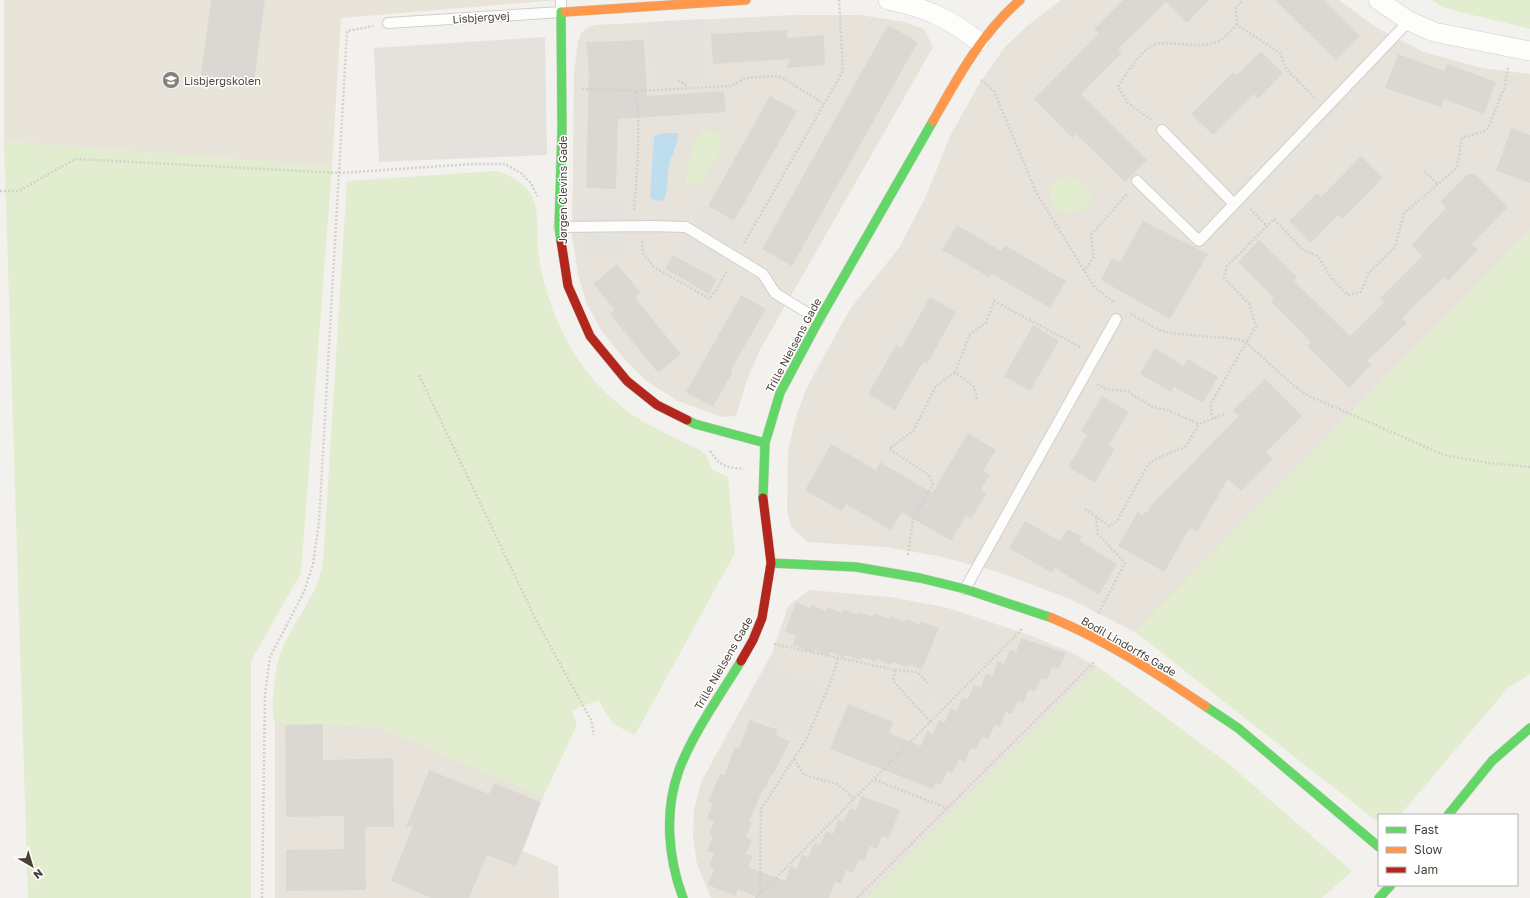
<svg xmlns="http://www.w3.org/2000/svg" width="1530" height="898" viewBox="0 0 1530 898" font-family="'Golos Text',sans-serif">
	<style>
		.residential { fill: #e7e3db }
		.education { fill: #e9e4d9 }
		.green { fill: #e1edce }
		.parking { fill: #e5e2de }
		.water { fill: #bedef0 }
		.building { fill: #dbd8d4 }
		.lines { fill: none; stroke-linecap: round; stroke-linejoin: round }
		.lane-casing { stroke: #d1cfcb; stroke-width: 12 }
		.street-casing { stroke: #d1cfcb; stroke-width: 20 }
		.fast-casing { stroke: #d2cec4; stroke-width: 10 }
		.slow-casing { stroke: #d2cec4; stroke-width: 10 }
		.jam-casing { stroke: #d2cec4; stroke-width: 10 }
		.path { stroke: #d3d1cb; stroke-width: 2.5; stroke-dasharray: 2 2; stroke-linecap: butt }
		.lane { stroke: #fdfdfc; stroke-width: 10 }
		.street { stroke: #fdfdfc; stroke-width: 19 }
		.fast { stroke: #63d668; stroke-width: 9 }
		.slow { stroke: #ff974d; stroke-width: 9 }
		.jam { stroke: #b3261e; stroke-width: 9 }
		.labels { text-anchor: middle; dominant-baseline: central; stroke-width: 3; stroke-linejoin: round; paint-order: stroke }
		.street-label { font-size: 11px; fill: #4a4238; stroke: #fff }
		.poi-label { font-size: 11px; fill: #4a4238; stroke: #fff; text-anchor: start }
	</style>
	<rect width="100%" height="100%" fill="#f3f1ed"/>
	<path class="residential" d="M1061 0H1339L1377 28 1424 52 1482 68 1530 74V231L1135 632 1070 599 995 571 938 556 885 547 808 542 791 527 787 509 788 452 795 420 806 389 850 309 899 248 927 194 950 136 978 86 1004 48 1027 26Z
		M794 15H860L905 22 924 29 933 47 760 350 747 380 736 416 722 417 678 401 648 382 625 360 601 330 586 302 578 274 572 235 574 73 578 42 581 33 587 28 595 25Z
		M809 590 891 597 948 608 1026 634 1066 650 1100 668 868 898H711L697 864 693 837 694 810 701 782 773 651 788 606Z
		M275 722 379 727 543 797 523 851 558 866 559 898H275Z"/>
	<path class="education" d="M4 0H558L341 18 332 167 4 141Z"/>
	<path class="green" d="M1432 0H1530V29L1444 8Z
		M705 129 715 132 721 137 720 149 702 182 698 186H692L686 182C686 171 695 133 705 129Z
		M4 141 332 167 301 573 251 661V898H28Z
		M495 171C511 175 523 181 532 196 540 210 536 241 539 258 546 297 557 326 578 359 593 382 617 406 641 420 659 431 679 440 698 449L705 454 713 470 728 477 735 553 635 735C614 725 609 722 599 700L572 710 577 725 543 797 379 727 275 722C271 710 273 701 274 688 277 644 294 629 313 593 318 584 320 573 323 564L347 181Z
		M1067 176C1080 179 1089 186 1092 199L1085 209 1066 214C1045 204 1043 184 1067 176Z
		M1530 231V674L1508 688 1400 815H1379V823L1135 632Z
		M1098 667 1229 764 1352 871 1322 898H867Z"/>
	<path class="parking" d="M703 19 707 84 653 87 648 22Z
		M545 37 547 155 379 162 374 48Z
		M628 198 626 253H583L576 199Z
		M703 204 746 230 718 277 676 254Z
		M950 614 1002 630 991 658 940 706 930 697 923 705 906 689 925 668Z
		M767 665 824 687 803 737 743 712Z"/>
	<path class="water" d="M664 133H678C678 145 671 155 669 166 667 178 668 189 664 200L656 201 650 198 654 136Z"/>
	<path class="building" d="M211 0H265L254 82 201 75Z
		M1123 0H1209L1187 23 1166 2 1118 49 1122 53 1081 94 1147 160 1125 182 1076 134 1072 138 1034 99 1099 33 1094 29Z
		M1275 0H1324L1360 36 1336 60Z
		M888 25 918 42 792 266 762 249Z
		M787 30V38L824 35 825 65 786 68 791 59 713 64 711 34Z
		M644 40 647 96 724 91 726 112 618 119 616 189 586 188 589 71 586 42Z
		M1261 51 1283 73 1258 99 1254 94 1213 135 1191 114 1233 72 1237 75Z
		M1398 54 1444 71 1447 64 1496 82 1484 114 1444 99 1441 107 1385 88Z
		M770 96 797 111 734 221 708 206Z
		M1511 128 1530 135V183L1496 171Z
		M1361 156 1383 178 1342 219 1338 215 1311 243 1289 221 1317 193 1321 197Z
		M1468 174H1475L1508 207 1472 244 1478 250 1448 281 1444 277 1402 318 1407 323 1367 361 1371 365 1349 388 1307 346 1311 342 1271 302 1274 298 1238 262 1259 240 1297 277 1294 281 1350 336 1384 302 1380 298 1422 256 1411 245 1446 208 1440 202Z
		M1143 221 1208 254 1170 319 1101 280 1112 258 1120 262Z
		M957 225 1001 251 1005 245 1066 281 1050 308 992 274 989 277 942 250Z
		M673 255 717 279 709 294 665 269Z
		M617 264 641 293 635 298 681 354 658 373 610 314 615 310 593 284Z
		M741 295 766 309 731 370 733 371 713 407 686 392Z
		M930 297 956 312 927 364 923 362 895 410 868 394 896 345 901 348Z
		M1033 325 1059 341 1030 391 1004 376Z
		M1155 348 1184 366 1188 359 1218 377 1203 403 1174 387 1171 392 1140 374Z
		M1265 379 1302 416 1266 452 1273 459 1241 491 1228 479 1197 532 1190 528 1164 572 1118 546 1138 511 1142 515 1145 512 1147 513 1150 506 1239 416 1233 410Z
		M1102 396 1129 412 1109 445 1115 448 1095 483 1068 467 1087 435 1081 431Z
		M968 433 996 450 983 471 990 475 981 489 986 494 971 519 966 516 951 541 902 512 891 530 846 504 841 511 805 490 831 444 876 470 880 462 932 493Z
		M1025 521 1060 541 1068 529 1082 537 1080 541 1117 564 1099 595 1055 568 1052 573 1009 548Z
		M796 602 810 608 812 605 826 611 828 607 842 613 843 609 858 615 859 612 873 617 874 613 889 619 890 616 904 622 906 619 920 625 921 621 939 628 922 670 908 664 907 667 892 662 891 665 877 659 876 662 861 657 860 660 846 655 844 658 830 652 828 656 814 650 813 653 793 645 796 636 785 631Z
		M1021 638 1066 653 1059 669 1052 667 1047 680 1041 678 1035 692 1029 689 1023 703 1018 701 1012 714 1006 712 1000 727 995 725 988 739 982 737 976 750 971 748 965 762 959 759 952 774 947 771 941 785 936 783 933 789 830 749 848 704 893 722 889 733 921 746 927 731 933 734 939 720 945 722 950 708 957 711 962 697 968 699 974 685 981 688 986 673 993 676 997 661 1004 664 1010 650 1016 652Z
		M750 720 778 730 776 735 790 741 773 775 771 774 766 788 764 787 749 822 752 823 746 837 752 840 746 854 753 856 748 867 786 881 790 866 797 869 802 854 808 857 814 843 820 845 826 831 833 834 838 819 844 822 850 808 856 810 861 796 900 810 889 838 882 836 877 849 870 846 864 861 859 859 853 873 846 870 841 884 835 882 829 898H760L738 889 736 896 708 885 714 869 709 867 714 854 707 851 713 836 709 835 714 821 707 818 713 804 708 802 720 774 724 775 735 747 739 748Z
		M323 724V760L393 758 394 827H365L366 890 286 891V850L344 849V816L286 817 285 725Z
		M429 770 489 794 494 783 541 802 516 866 487 855 469 898H431L391 881 413 826 406 827Z"/>
	<g class="lines">
		<defs>
			<path id="lane" d="M388 23 561 12V0
				M1162 130 1234 204
				M1137 181 1199 241 1409 21
				M559 227 652 226 686 227 763 274 775 293 819 320
				M965 589 1116 319"/>
			<path id="street" d="M888 0C926 8 949 18 979 42
				M1378 0 1409 21 1434 32 1530 51"/>
			<path id="fast" d="M561 241 559 227 562 128 561 12H565
				M687 420 695 424 765 443
				M763 498 765 443 780 393 819 320 933 121
				M771 563 856 567 920 578 965 589 1052 618
				M1205 706 1238 728 1379 847
				M1448 815 1492 761 1530 728
				M683 898C668 858 664 811 679 770 693 733 721 694 741 661
				M1379 898 1391 885"/>
			<path id="slow" d="M565 12 746 0
				M933 121C958 77 981 34 1020 0
				M1052 618C1107 641 1156 673 1205 706"/>
			<path id="jam" d="M561 241 568 286 590 336 627 381 657 405 687 420
				M741 661 753 640 762 618 771 563 763 498"/>
		</defs>
		<use href="#lane" class="lane-casing"/>
		<use href="#street" class="street-casing"/>
		<use href="#fast" class="fast-casing"/>
		<use href="#slow" class="slow-casing"/>
		<use href="#jam" class="jam-casing"/>
		<path class="path" d="M1237 25 1236 7 1243 0
			M678 80 685 84 686 89
			M981 80 994 91 1036 192 1095 288 1115 303
			M582 89 636 91
			M1151 120 1128 103 1118 86C1128 73 1137 54 1152 46 1166 38 1198 51 1219 41 1225 38 1231 30 1237 25L1280 53 1287 70 1314 97
			M1424 171 1438 184
			M0 191H19L75 159 339 173 472 164H505L521 173 531 183 537 196
			M1250 209 1267 226
			M634 210C637 171 641 130 636 91L730 86 747 78 777 76 785 79 824 104
			M642 241 643 253 654 267 710 299 728 270
			M744 243 843 71 839 0
			M1083 271 1094 257 1091 235 1127 194
			M1131 314 1159 330 1171 333 1236 339 1246 342 1293 385 1307 395 1444 455 1489 463 1530 467
			M419 375 537 622 591 720 594 735
			M1097 384 1106 389 1127 391 1153 407 1167 410 1199 424 1225 414
			M977 399 974 387 955 372 970 334 986 323 994 301 1082 348
			M1213 419 1210 405 1256 326 1249 304 1224 278 1227 266 1274 219 1303 250 1318 256 1332 279 1348 295 1361 292 1369 273 1395 247 1404 213 1457 168 1462 138 1487 130 1505 86 1508 67
			M710 451C721 467 725 467 744 469
			M1085 509 1109 526 1117 521 1148 465 1155 459 1185 447 1199 424
			M1096 517 1098 534 1125 563 1098 614
			M908 555 913 519 933 485 929 475 889 449 913 431 936 386 955 372
			M774 644 895 670 893 681 931 722
			M895 670 917 672 928 683
			M794 759 804 775 837 784 855 799
			M875 780 947 808
			M760 893 761 809 806 740 830 683 838 659
			M262 898 265 694 270 657 304 592 313 564 319 522 347 31 373 26
			M756 898 1022 629
			M857 898 1094 662"/>
		<use href="#lane" class="lane"/>
		<use href="#street" class="street"/>
		<use href="#fast" class="fast"/>
		<use href="#slow" class="slow"/>
		<use href="#jam" class="jam"/>
	</g>
	<defs>
		<symbol id="school-disc" viewBox="-11 -11 22 22"><circle r="9.5" fill="#857f77" stroke="#fff"/><path d="M0-5L7-2L0 1L-7-2ZM-4 1L0 2.5L4 1V4Q0 6-4 4Z" fill="#fff"/></symbol>
	</defs>
	<g fill-rule="evenodd">
		<use href="#school-disc" x="161" y="70" width="20" height="20"/>
	</g>
	<g class="labels">
		<g class="street-label">
			<text transform="translate(481 17) rotate(-4)">Lisbjergvej</text>
			<text transform="translate(562 190) rotate(-90)">Jørgen Clevins Gade</text>
			<text transform="translate(793 345) rotate(-62)">Trille Nielsens Gade</text>
			<text transform="translate(1129 646) rotate(30)">Bodil Lindorffs Gade</text>
			<text transform="translate(723 663) rotate(-60)">Trille Nielsens Gade</text>
		</g>
		<g class="poi-label">
			<text x="184" y="80">Lisbjergskolen</text>
		</g>
	</g>
	<rect x="1378" y="814" width="140" height="72" fill="#ffffff" stroke="#b7b3af"/>
	<rect x="1386" y="827" width="20" height="6" fill="#63d668" stroke="#b7b3af"/>
	<text x="1414" y="834" font-size="12" fill="#4a4238">Fast</text>
	<rect x="1386" y="847" width="20" height="6" fill="#ff974d" stroke="#b7b3af"/>
	<text x="1414" y="854" font-size="12" fill="#4a4238">Slow</text>
	<rect x="1386" y="867" width="20" height="6" fill="#b3261e" stroke="#b7b3af"/>
	<text x="1414" y="874" font-size="12" fill="#4a4238">Jam</text>
	<g transform="translate(32 866) rotate(142)" stroke="#ffffff" stroke-width="3" paint-order="stroke">
	<path d="M0-3L7 15L0 10L-7 15Z" fill="#4a4238"/>
	<text y="-6" font-size="11" font-weight="bold" text-anchor="middle" fill="#4a4238">N</text>
	</g>
</svg>
